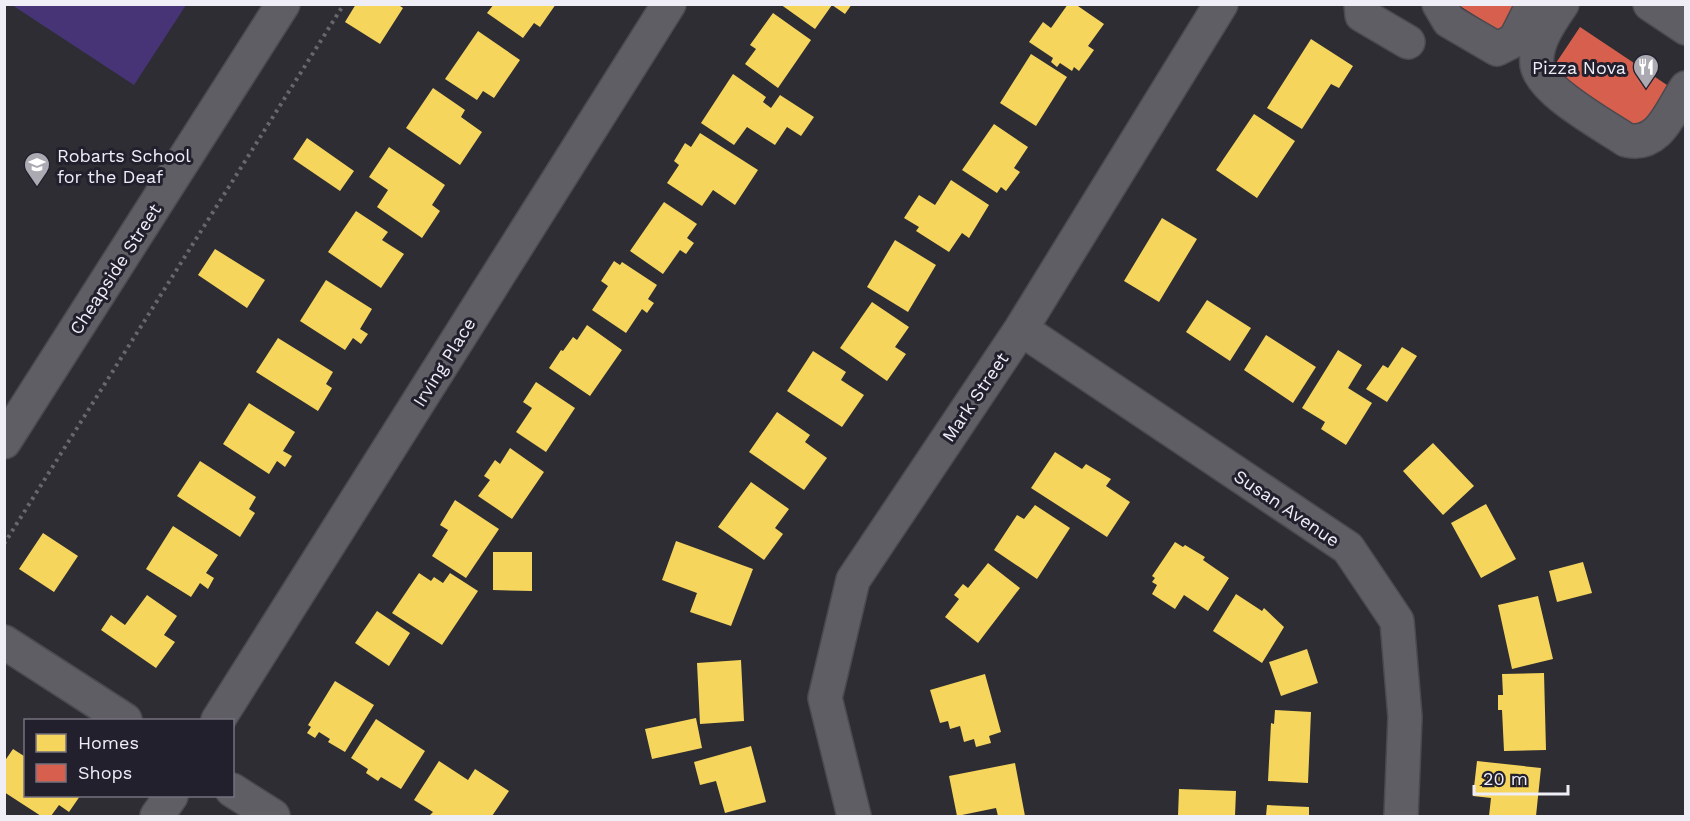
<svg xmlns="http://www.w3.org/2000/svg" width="1690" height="821" viewBox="0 0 1690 821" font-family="'Work Sans',sans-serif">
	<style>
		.green { fill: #473476 }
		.homes { fill: #f6d55c }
		.shops { fill: #d6604d }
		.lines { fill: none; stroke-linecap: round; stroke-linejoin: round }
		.minor-casing { stroke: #4a4a50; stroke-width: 36 }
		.path { stroke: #68686c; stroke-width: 4; stroke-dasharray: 3 4.5; stroke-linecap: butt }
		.minor { stroke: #5f5e64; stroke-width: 33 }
		.labels { text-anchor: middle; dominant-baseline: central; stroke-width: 6; stroke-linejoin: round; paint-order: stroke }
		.poi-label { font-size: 18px; fill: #efeef7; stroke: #23202d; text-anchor: end }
		.street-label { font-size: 18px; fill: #efeef7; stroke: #23202d }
	</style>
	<rect width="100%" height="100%" fill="#2e2d34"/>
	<path class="green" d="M12 5 186 4V5L134 85Z"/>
	<path class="homes" d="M356 4H397L403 8 380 44 345 22Z
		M494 4H556L540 27 534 23 523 38 487 13Z
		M780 4H852L845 14 832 5 815 29Z
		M1068 4H1075L1104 24 1088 46 1094 50 1079 71 1074 67 1072 71 1060 63 1057 67 1051 62 1053 58 1029 42 1043 22 1051 28Z
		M773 13 811 40 778 88 745 64 756 49 750 45Z
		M478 31 520 60 494 98 483 91 477 100 445 79Z
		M1311 39 1353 66 1339 88 1331 84 1302 129 1267 108Z
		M1031 54 1067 77 1036 126 1000 103Z
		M733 74 766 97 763 102 771 108 780 95 814 117 801 136 787 127 775 145 747 127 734 145 701 123Z
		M433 88 465 110 461 117 482 132 460 165 406 128Z
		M1254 114 1295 141 1257 198 1216 170Z
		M994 124 1028 147 1014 168 1020 172 1006 191 1001 187 997 193 962 170Z
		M700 133 758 170 735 205 713 190 702 206 667 183 679 165 674 161 685 143 691 147Z
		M307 138 354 171 340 191 293 159Z
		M389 147 445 185 432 205 440 211 422 238 377 207 388 190 369 177Z
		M951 180 989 205 969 238 962 233 949 252 916 231 919 227 904 218 919 195 935 205Z
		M664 202 697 224 687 238 694 243 686 254 680 250 663 274 630 251Z
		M356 211 388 232 382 240 404 254 381 288 328 252Z
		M1162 218 1197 239 1159 302 1124 281Z
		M895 240 936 265 908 312 867 287Z
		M215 249 265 280 247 308 198 275Z
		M614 261 620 265 622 262 657 285 648 299 654 303 647 313 642 309 626 333 592 310 608 286 601 281Z
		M326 280 372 309 360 329 368 334 361 344 353 338 345 350 300 321Z
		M1207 300 1251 328 1230 361 1186 332Z
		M872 302 909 327 895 347 906 354 887 381 840 348Z
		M587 325 622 350 590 396 549 368 561 350 563 351 573 337 577 340Z
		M1266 335 1316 367 1293 403 1244 370Z
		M278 338 333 372 326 384 332 388 318 411 256 372Z
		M1402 347 1417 356 1387 402 1366 389 1383 365 1388 368Z
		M1338 350 1362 365 1348 388 1372 403 1346 445 1321 429 1325 422 1302 408Z
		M813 351 846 372 841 380 864 395 842 427 787 391Z
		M536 382 575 408 546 452 516 432 532 408 523 402Z
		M249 403 295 432 283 451 292 456 285 467 277 461 269 474 223 444Z
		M777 412 810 435 805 442 827 458 804 490 749 452Z
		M1433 443 1474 486 1443 515 1403 471Z
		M510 448 544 472 512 519 478 496 490 480 484 476 495 460 500 464Z
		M1055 452 1082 469 1086 464 1111 479 1106 486 1130 502 1107 537 1031 488Z
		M200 461 256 497 249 509 255 513 240 537 177 496Z
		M751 482 789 509 775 528 783 534 764 560 718 527Z
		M455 500 499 529 466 578 432 556 448 530 440 525Z
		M1486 504 1516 559 1481 578 1451 523Z
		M1035 505 1070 528 1037 579 994 550 1017 515 1024 519Z
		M173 526 218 555 206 573 214 578 208 589 200 583 191 597 146 569Z
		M43 533 78 556 54 592 19 569Z
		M676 541 753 569 731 626 690 612 697 593 662 580Z
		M1175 542 1183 547 1185 545 1205 557 1203 560 1229 578 1208 611 1184 595 1175 609 1152 594 1157 585 1152 582 1155 578 1152 576Z
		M493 552H532V591L493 590Z
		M1583 562 1592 593 1557 602 1549 571Z
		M988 563 1020 588 978 643 945 617 959 599 954 595 963 584 968 588Z
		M419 573 431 581 434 577 443 583 450 573 478 591 442 645 392 613Z
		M1236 594 1262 611 1264 608 1284 627 1262 663 1213 631Z
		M147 595 177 616 164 635 175 642 156 668 101 630 111 615 125 625Z
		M1538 596 1553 659 1512 669 1498 605Z
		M377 611 410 633 389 666 355 643Z
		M1307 649 1318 683 1281 696 1269 662Z
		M741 660 744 721 700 724 697 663Z
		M1544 673 1546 750 1504 751 1502 710H1498V695H1503L1502 674Z
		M985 674 1001 732 989 736 991 743 976 747 974 739 964 742 960 726 950 729 948 721 940 723 930 690Z
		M335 681 374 705 345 752 328 742 330 739 319 732 315 738 307 733 311 727 308 725Z
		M1275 710 1311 712 1308 783 1268 781 1271 723 1274 724Z
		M696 718 702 748 652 759 645 729Z
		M376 719 425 751 401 789 381 777 378 781 366 773 368 769 351 758Z
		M751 746 766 802 725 813 716 781 700 785 694 762Z
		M13 749 24 756 26 753V796H80L69 812 59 805 51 816H41L4 792V762Z
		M439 761 468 780 475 769 509 791 492 816H432L430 815 433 812 414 800Z
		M1477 761 1541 768 1536 816H1489L1491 798 1473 796Z
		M1015 763 1025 816H998L996 808 957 816 949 776Z
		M1179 789 1236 791 1235 816H1178Z
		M1267 805 1309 807V816H1266Z"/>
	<path class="shops" d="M1457 4H1516L1499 31Z
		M1580 27 1676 91 1643 139 1548 75Z"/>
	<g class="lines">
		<defs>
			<path id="minor" d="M1361 4 1362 15 1408 42
				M1439 4 1449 21 1497 49 1515 40 1533 4
				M1562 4C1551 20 1534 44 1537 65 1541 91 1604 125 1626 140 1659 148 1670 112 1686 88
				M1650 4 1686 28
				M1021 329 1348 548 1397 621 1405 717 1401 816
				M4 442 283 4
				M4 642 125 720
				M218 720 669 4
				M232 790 273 816
				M157 816 171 796
				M854 816 825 698 853 580 1021 329 1221 4"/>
		</defs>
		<use href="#minor" class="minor-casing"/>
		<path class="path" d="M4 544 344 4"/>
		<use href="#minor" class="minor"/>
	</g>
	<defs>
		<symbol id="restaurant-pin" viewBox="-11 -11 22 30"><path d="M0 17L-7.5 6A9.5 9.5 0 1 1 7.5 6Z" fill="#abaab3" stroke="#23202d"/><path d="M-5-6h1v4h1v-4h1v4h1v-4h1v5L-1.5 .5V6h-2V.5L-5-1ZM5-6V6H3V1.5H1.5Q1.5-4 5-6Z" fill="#fff"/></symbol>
		<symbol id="school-pin" viewBox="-11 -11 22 30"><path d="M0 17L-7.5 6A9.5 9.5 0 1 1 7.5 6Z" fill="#abaab3" stroke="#23202d"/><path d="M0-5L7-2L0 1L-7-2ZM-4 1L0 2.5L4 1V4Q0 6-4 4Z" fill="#fff"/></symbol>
	</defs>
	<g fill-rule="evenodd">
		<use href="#restaurant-pin" x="1631" y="52" width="30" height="40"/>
		<use href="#school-pin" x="22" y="150" width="30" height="40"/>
	</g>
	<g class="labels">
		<g class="poi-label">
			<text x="1626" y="67">Pizza Nova</text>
			<text x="57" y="155" text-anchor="start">Robarts School<tspan x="57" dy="21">for the Deaf</tspan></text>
		</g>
		<g class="street-label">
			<text transform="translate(115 269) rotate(-57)">Cheapside Street</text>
			<text transform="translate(444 362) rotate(-58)">Irving Place</text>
			<text transform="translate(975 397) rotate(-56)">Mark Street</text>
			<text transform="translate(1287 508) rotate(34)">Susan Avenue</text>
		</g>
	</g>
	<rect width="1690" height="821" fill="none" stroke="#efeef7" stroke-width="12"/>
	<rect x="24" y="719" width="210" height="78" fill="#23202d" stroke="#75727e" stroke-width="1.5"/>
	<rect x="36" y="734" width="30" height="18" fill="#f6d55c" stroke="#75727e" stroke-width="1.5"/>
	<text x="78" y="749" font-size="18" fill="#efeef7">Homes</text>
	<rect x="36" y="764" width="30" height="18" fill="#d6604d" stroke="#75727e" stroke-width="1.5"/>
	<text x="78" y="779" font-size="18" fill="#efeef7">Shops</text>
	<path d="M1474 785v9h94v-9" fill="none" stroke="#efeef7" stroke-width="3"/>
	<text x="1483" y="785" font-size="18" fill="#efeef7" stroke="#23202d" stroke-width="4.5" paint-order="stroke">20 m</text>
</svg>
